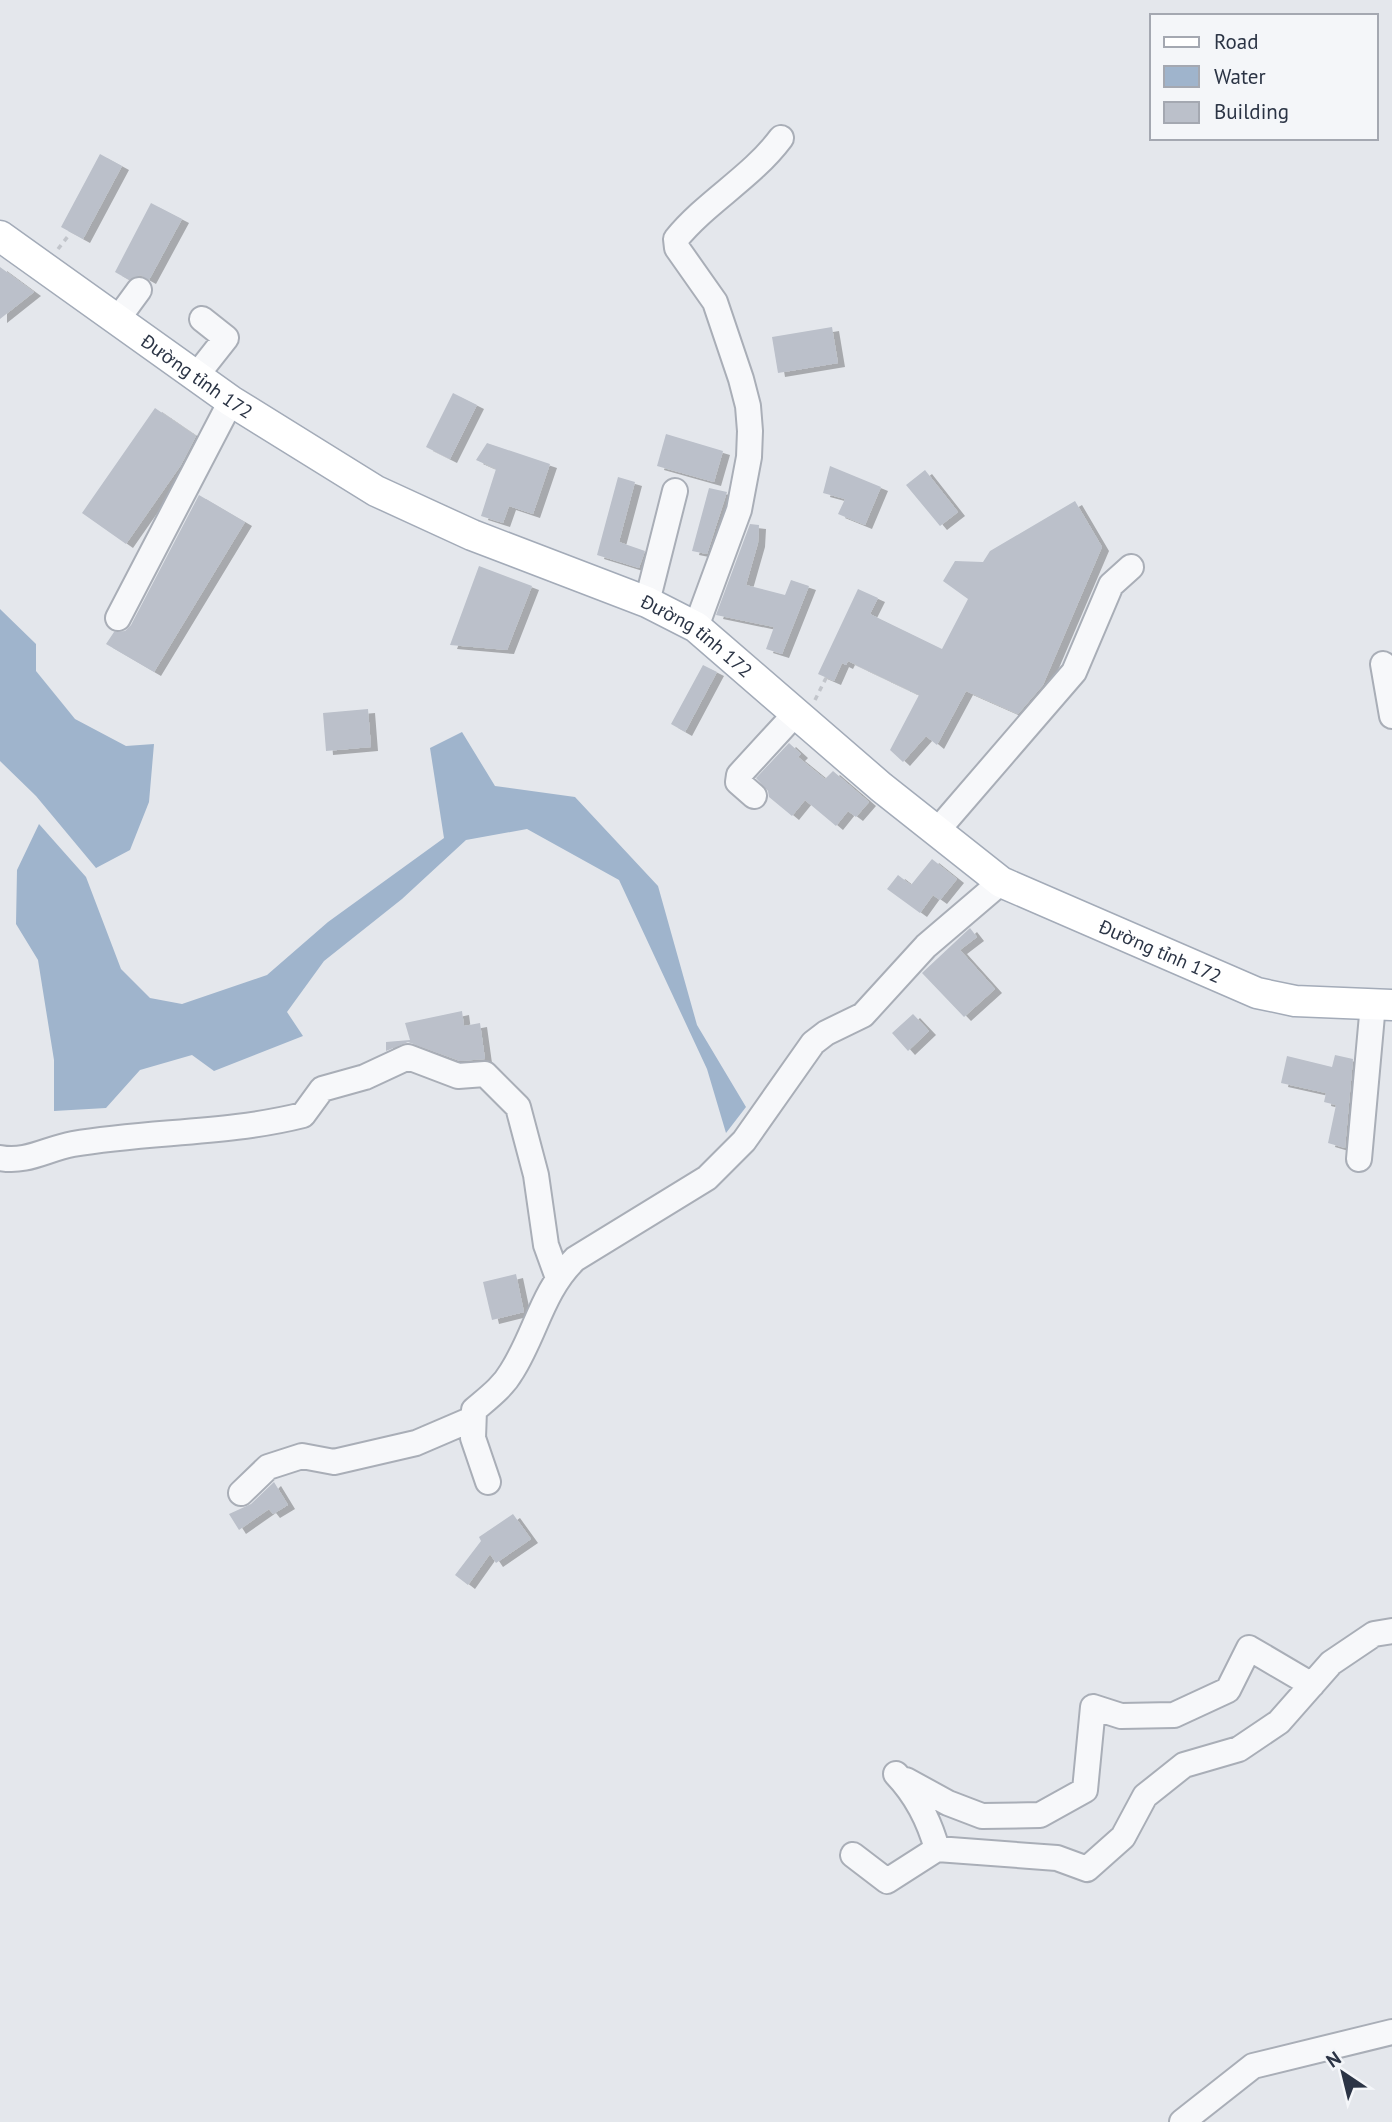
<svg xmlns="http://www.w3.org/2000/svg" width="1392" height="2122" viewBox="0 0 1392 2122" font-family="'PT Sans',sans-serif">
	<style>
		.water { fill: #9fb4cc }
		.building { fill: #bbc0ca; filter: url(#shadow) }
		.lines { fill: none; stroke-linecap: round; stroke-linejoin: round }
		.minor-casing { stroke: #a9aeb7; stroke-width: 28 }
		.major-casing { stroke: #a3abb8; stroke-width: 33 }
		.path { stroke: #c2c5cb; stroke-width: 3.5; stroke-dasharray: 5 5; stroke-linecap: butt }
		.minor { stroke: #f7f8fa; stroke-width: 24 }
		.major { stroke: #fff; stroke-width: 30 }
		.labels { text-anchor: middle; dominant-baseline: central; stroke-width: 6; stroke-linejoin: round; paint-order: stroke }
		.street-label { font-size: 19px; fill: #2b3445; stroke: #f4f6f9 }
	</style>
	<defs>
		<filter id="shadow"><feDropShadow dx="7" dy="4" stdDeviation="0" flood-color="#0004"/></filter>
	</defs>
	<rect width="100%" height="100%" fill="#e4e7ec"/>
	<path class="water" d="M0 609 36 644V671L75 719 126 746 154 744 149 802 130 850 96 868 36 796 0 761Z
		M462 732 495 786 575 797 658 886 697 1025 746 1107 726 1133 707 1069 619 880 527 829 466 840 402 899 324 961 287 1012 303 1036 214 1071 192 1055 140 1070 106 1108 54 1111V1060L38 960 16 924 17 870 39 824 86 877 121 969 150 998 182 1004 267 975 328 922 444 838 430 748Z"/>
	<path class="building" d="M100 154 122 166 83 239 61 227Z
		M151 203 182 219 149 280 140 275 129 280 115 272Z
		M0 267 34 292 0 319Z
		M832 327 838 363 778 373 772 337Z
		M453 393 477 405 450 459 426 447Z
		M155 408 196 436 181 465 126 544 82 513Z
		M666 434 723 451 714 482 657 466Z
		M487 443 550 464 533 514 509 506 503 523 481 516 496 469 476 460Z
		M830 466 881 487 865 525 838 514 845 499 823 493Z
		M925 470 958 512 940 526 906 485Z
		M618 477 635 482 619 542 645 551 639 568 597 555Z
		M709 488 727 492 707 554 692 551Z
		M199 495 245 522 154 672 106 644 114 632 125 631 131 625Z
		M1075 501 1102 547 1043 685 1018 714 966 691 937 745 926 736 903 762 890 750 919 695 848 661 846 665 842 663 834 681 818 674 858 589 878 598 870 614 942 649 968 599 943 581 955 561 983 562 990 551Z
		M750 524 759 525 758 543 746 585 785 595 791 580 809 586 782 654 766 649 774 627 716 615Z
		M479 566 532 586 507 650 450 645Z
		M703 665 717 672 685 732 671 724Z
		M368 709 371 747 326 751 323 713Z
		M789 743 801 754 798 757 825 779 833 771 869 802 856 817 848 811 836 826 805 800 792 816 769 797 768 791 756 778Z
		M932 859 957 879 940 900 933 895 920 913 887 889 898 875 911 885Z
		M970 928 977 937 960 950 995 989 964 1017 922 973Z
		M462 1011 464 1026 480 1023 485 1059 460 1061 408 1042 386 1051V1042L410 1040 405 1023Z
		M913 1014 929 1031 908 1051 892 1033Z
		M1335 1055 1353 1059 1345 1148 1328 1143 1336 1105 1324 1102 1326 1093 1281 1083 1287 1056 1332 1067Z
		M516 1274 524 1312 492 1320 483 1282Z
		M274 1482 288 1505 273 1514 269 1509 239 1530 229 1514 251 1504Z
		M513 1514 531 1539 496 1563 490 1554 468 1585 455 1575 481 1541 479 1537Z"/>
	<g class="lines">
		<defs>
			<path id="minor" d="M117 320 139 290
				M196 376 226 338 202 319
				M647 602 675 491
				M118 618 231 401
				M696 627 739 510 749 457 750 431 748 406 741 379 715 302 677 248 676 239C707 201 751 178 781 138
				M1383 664 1392 716
				M754 796 738 782 739 775 796 713
				M936 832 1074 672 1111 585 1131 567
				M0 1158C27 1163 46 1149 73 1144 149 1131 228 1134 303 1115L322 1089 365 1077 408 1057 458 1076 485 1074 518 1107 536 1175 546 1245 558 1278
				M1359 1159 1373 1004
				M488 1482 473 1438 474 1410C488 1398 503 1387 512 1371 536 1333 542 1291 575 1259L707 1178 744 1141 813 1043 826 1033 863 1015 926 946 1001 882
				M241 1493 268 1467 302 1456 334 1462 416 1443 472 1419
				M896 1774C917 1796 929 1820 937 1849L1057 1858 1087 1869 1123 1837 1145 1796 1184 1765 1239 1749 1279 1722 1331 1663 1374 1634 1392 1631
				M906 1780 948 1803 982 1816 1040 1815 1085 1790 1093 1707 1121 1716 1174 1715 1228 1690 1249 1648 1312 1685
				M853 1855 887 1881 937 1849
				M1182 2122 1253 2066 1392 2032"/>
			<g id="major">
				<path id="s1" d="M0 236 231 401 376 491 472 535 647 602 696 627 881 787 1001 882 1257 993 1295 1001 1392 1005"/>
			</g>
		</defs>
		<use href="#minor" class="minor-casing"/>
		<use href="#major" class="major-casing"/>
		<path class="path" d="M58 249 69 235
			M815 700 826 678"/>
		<use href="#minor" class="minor"/>
		<use href="#major" class="major"/>
	</g>
	<g class="labels">
		<g class="street-label">
			<text stroke="none"><textPath href="#s1" startOffset="242">Đường tỉnh 172</textPath></text>
			<text stroke="none"><textPath href="#s1" startOffset="808">Đường tỉnh 172</textPath></text>
			<text stroke="none"><textPath href="#s1" startOffset="1374">Đường tỉnh 172</textPath></text>
		</g>
	</g>
	<rect x="1150" y="14" width="228" height="126" fill="#f4f6f9" stroke="#a4a8b1" stroke-width="2"/>
	<rect x="1164" y="37" width="35" height="10" fill="#ffffff" stroke="#a4a8b1" stroke-width="2"/>
	<text x="1214" y="49" font-size="21" fill="#2b3445">Road</text>
	<rect x="1164" y="66" width="35" height="21" fill="#9fb4cc" stroke="#a4a8b1" stroke-width="2"/>
	<text x="1214" y="84" font-size="21" fill="#2b3445">Water</text>
	<rect x="1164" y="102" width="35" height="21" fill="#bbc0ca" stroke="#a4a8b1" stroke-width="2"/>
	<text x="1214" y="119" font-size="21" fill="#2b3445">Building</text>
	<g transform="translate(1343 2073) rotate(325)" stroke="#f4f6f9" stroke-width="5" paint-order="stroke">
	<path d="M0-5L12 26L0 18L-12 26Z" fill="#2b3445"/>
	<text y="-10" font-size="19" font-weight="bold" text-anchor="middle" fill="#2b3445">N</text>
	</g>
</svg>
